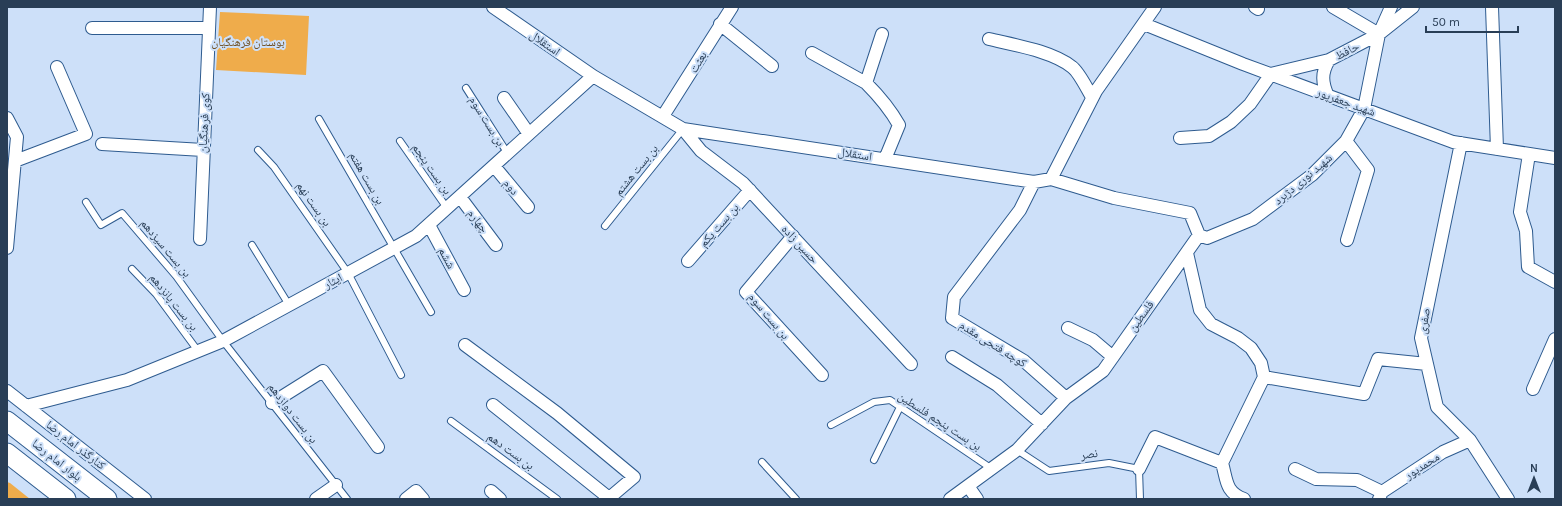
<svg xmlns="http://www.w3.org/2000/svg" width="1562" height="506" viewBox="0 0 1562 506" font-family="Karla,'Noto Naskh Arabic',sans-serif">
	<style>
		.green { fill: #efac4b }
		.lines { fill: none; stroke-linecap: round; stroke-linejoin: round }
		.service-casing { stroke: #2e5b8f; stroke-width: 8 }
		.minor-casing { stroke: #2e5b8f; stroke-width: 14 }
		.trunk-casing { stroke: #2e5b8f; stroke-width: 21 }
		.service { stroke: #fff; stroke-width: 6 }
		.minor { stroke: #fff; stroke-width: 12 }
		.trunk { stroke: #fff; stroke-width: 19 }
		.labels { text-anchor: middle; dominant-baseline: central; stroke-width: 4; stroke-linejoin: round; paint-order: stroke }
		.park-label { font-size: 12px; fill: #705023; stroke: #cde0f9 }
		.street-label { font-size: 12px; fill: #293e56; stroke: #cde0f9 }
	</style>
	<rect width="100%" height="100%" fill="#cde0f9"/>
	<path class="green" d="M220 12 309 16 306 75 216 70Z
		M7 482 10 483 30 499H7Z"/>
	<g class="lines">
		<defs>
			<path id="service" d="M466 88 508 154
				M319 119 431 312
				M400 141 447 208
				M258 150 274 167 348 273 401 375
				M86 202 101 225 122 213 176 276 223 341 347 499
				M605 226 683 129
				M252 245 289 305
				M132 269 156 294 198 351
				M451 421 557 499
				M831 425 874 402 890 400 992 469
				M1017 450 1049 471 1109 463 1139 469 1140 499
				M874 460 900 407
				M762 462 796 499"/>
			<path id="minor" d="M493 7 593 76 683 129 1034 182 1051 179 1114 198 1190 213 1199 235 1103 371 1066 398 1017 450 950 499
				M1255 7 1258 9
				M1333 7 1379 34
				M1492 7 1497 149
				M720 24 772 66
				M1144 24 1243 64 1453 142 1555 158
				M92 28H209
				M882 34 866 83C879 96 890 109 899 125L885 159
				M989 39C1014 45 1052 51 1072 67 1079 72 1087 89 1092 97
				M812 53 866 83
				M1271 74 1329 60 1379 34 1413 7
				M1328 96C1322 83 1321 73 1329 60
				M504 98 529 134
				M663 116 732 7
				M7 118 17 137 7 248
				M683 129 701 151 743 183 911 364
				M1180 138 1209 136 1231 122 1250 104 1271 74
				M1346 141 1368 170 1347 240
				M1461 143 1421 338 1437 407 1470 440 1508 499
				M102 144 203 150
				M1529 154 1520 212 1526 231 1528 267 1555 282
				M15 161 86 134 57 67
				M494 166 528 207
				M1051 179 1096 91 1155 7
				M1034 182 1020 210 954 297 952 318 1024 361 1066 398
				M460 197 496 245
				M429 225 464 290
				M1199 235 1207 238 1253 219 1312 175 1346 141 1364 109 1379 34 1391 7
				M793 236 746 292 822 375
				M200 239 210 7
				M1187 253 1200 310 1211 324 1238 338 1251 348 1261 363 1264 377 1222 463C1227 480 1225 492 1244 499
				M688 261 750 190
				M1068 328 1093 340 1113 357
				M465 345 557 413 634 477 608 499
				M952 357 997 385 1042 424
				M1264 377 1364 394 1378 359 1427 364
				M1533 389 1555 339
				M7 391 145 499
				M272 403 323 371 378 447
				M493 405 609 498
				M26 406 127 380 223 341 416 236 593 76
				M1139 469 1155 437 1222 463
				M1295 469 1316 479 1357 480 1382 492
				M968 486 977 499
				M491 491 500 499
				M316 499 336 485
				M406 499 416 491 423 499
				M1379 499 1382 492 1443 452 1470 440"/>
			<path id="trunk" d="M7 421 107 499
				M7 453 66 499"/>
		</defs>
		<use href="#service" class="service-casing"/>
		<use href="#minor" class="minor-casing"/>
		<use href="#trunk" class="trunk-casing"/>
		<use href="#service" class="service"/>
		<use href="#minor" class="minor"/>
		<use href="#trunk" class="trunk"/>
	</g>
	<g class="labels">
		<g class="park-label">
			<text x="248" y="42">بوستان فرهنگیان</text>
		</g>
		<g class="street-label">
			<text transform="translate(545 43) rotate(35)">استقلال</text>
			<text transform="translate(1347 51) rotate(-27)">حافظ</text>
			<text transform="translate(698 62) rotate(-59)">بعثت</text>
			<text transform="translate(1346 102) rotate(20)">شهید جعفرپور</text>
			<text transform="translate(487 121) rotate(58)">بن بست سوم</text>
			<text transform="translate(204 123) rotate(-87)">کوی فرهنگیان</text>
			<text transform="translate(855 154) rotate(9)">استقلال</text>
			<text transform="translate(432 169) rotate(55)">بن بست پنجم</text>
			<text transform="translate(636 170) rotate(-51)">بن بست هشتم</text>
			<text transform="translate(367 178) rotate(60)">بن بست هفتم</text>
			<text transform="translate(1303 179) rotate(-40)">شهید نوری دژبرد</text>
			<text transform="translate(511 187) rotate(50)">دوم</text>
			<text transform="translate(314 204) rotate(55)">بن بست نهم</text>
			<text transform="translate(478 221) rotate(53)">چهارم</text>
			<text transform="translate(719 225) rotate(-49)">بن بست یکم</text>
			<text transform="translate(800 244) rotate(47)">حسین زاده</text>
			<text transform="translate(166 248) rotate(50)">بن بست سیزدهم</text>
			<text transform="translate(447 258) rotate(62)">ششم</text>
			<text transform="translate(333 281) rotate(-28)">ایثار</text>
			<text transform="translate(174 302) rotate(51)">بن بست پانزدهم</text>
			<text transform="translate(769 316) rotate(50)">بن بست سوم</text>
			<text transform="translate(1141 316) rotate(-55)">فلسطین</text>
			<text transform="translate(1424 321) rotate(-80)">صفری</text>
			<text transform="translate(993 344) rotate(32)">کوچه فتحی مقدم</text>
			<text transform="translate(293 413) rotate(52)">بن بست دوازدهم</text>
			<text transform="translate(940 421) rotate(33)">بن بست پنجم فلسطین</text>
			<text transform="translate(76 445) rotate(38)">کنارگذر امام رضا</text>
			<text transform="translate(511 451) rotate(36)">بن بست دهم</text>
			<text transform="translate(1089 454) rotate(-8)">نصر</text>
			<text transform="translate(57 460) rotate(38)">بلوار امام رضا</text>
			<text transform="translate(1422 466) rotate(-33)">محمدپور</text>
		</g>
	</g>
	<rect width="1562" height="506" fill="none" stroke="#293e56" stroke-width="16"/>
	<g transform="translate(1534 478)" stroke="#cde0f9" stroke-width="3" paint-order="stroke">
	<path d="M0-3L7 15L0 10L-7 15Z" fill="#293e56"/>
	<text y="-6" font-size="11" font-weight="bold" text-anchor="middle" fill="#293e56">N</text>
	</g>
	<path d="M1426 26v6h92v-6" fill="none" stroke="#293e56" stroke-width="2"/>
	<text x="1432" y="26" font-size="12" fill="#293e56" stroke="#cde0f9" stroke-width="3" paint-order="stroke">50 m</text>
</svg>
